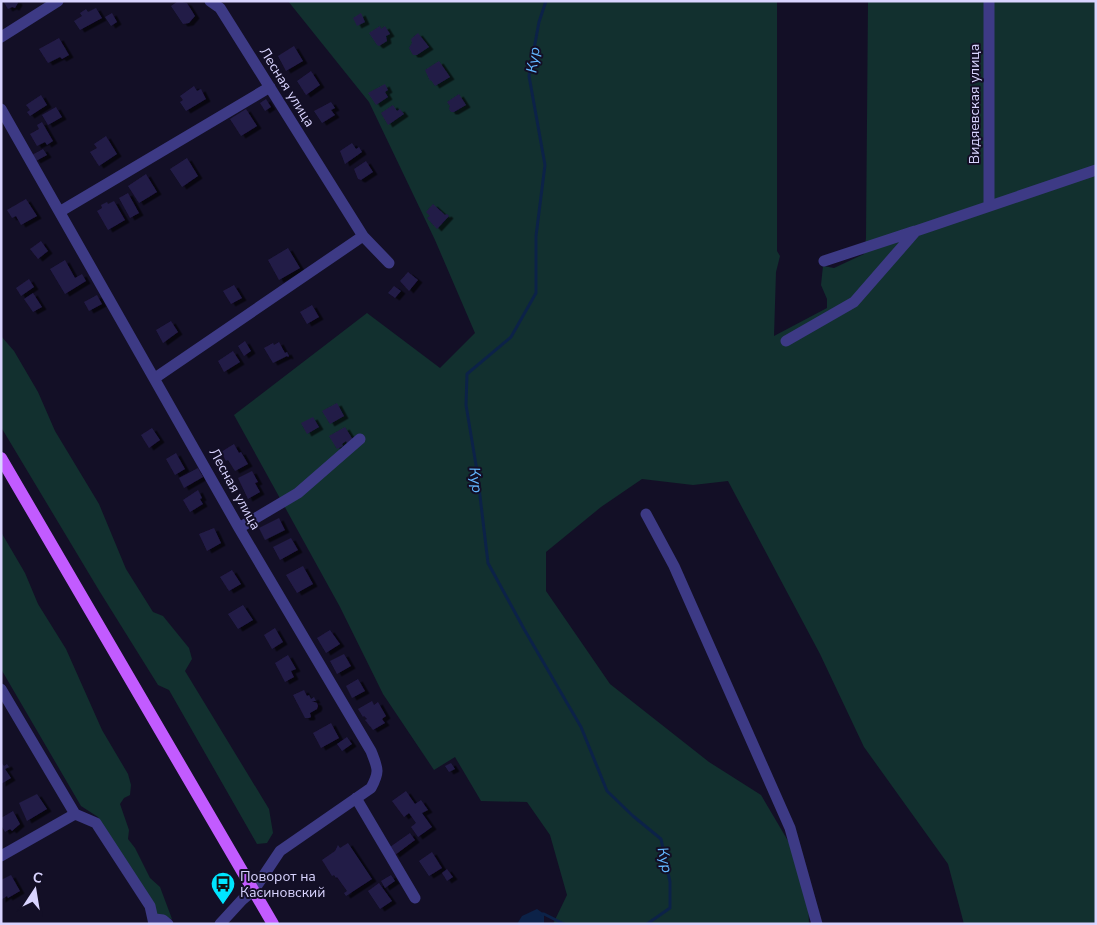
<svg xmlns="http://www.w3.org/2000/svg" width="1097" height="925" viewBox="0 0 1097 925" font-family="'Nunito Sans',sans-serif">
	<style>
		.green { fill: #12302f }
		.water { fill: #0c2248 }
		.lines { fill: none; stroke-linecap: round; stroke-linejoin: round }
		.stream { stroke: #0c2248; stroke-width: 3 }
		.building { fill: #241b47; filter: url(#shadow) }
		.minor { stroke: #3d3a85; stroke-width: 11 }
		.major { stroke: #c25bff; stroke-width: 12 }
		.labels { text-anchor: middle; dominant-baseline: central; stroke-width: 4; stroke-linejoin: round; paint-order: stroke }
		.street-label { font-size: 14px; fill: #d9d4ff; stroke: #130f26 }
		.poi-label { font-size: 14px; fill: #d9d4ff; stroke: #130f26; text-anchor: start }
		.water-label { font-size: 15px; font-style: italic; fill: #62b6ff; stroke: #130f26 }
	</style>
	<defs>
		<filter id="shadow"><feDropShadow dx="4.5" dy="2.5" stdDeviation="0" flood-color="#0009"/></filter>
	</defs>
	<rect width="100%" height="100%" fill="#130f26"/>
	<path class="green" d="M288 1H777V251L780 256 776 272 774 336 827 308V299L821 285 823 266 834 268 864 254 866 238 868 1H1096V924H964L948 864 864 747 820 654 728 481 693 485 642 479 601 507 546 552V591L610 684 709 762 761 795 807 873 809 924H553L567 895 550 835 527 802 481 801 455 757 434 770 383 694 340 607 234 415 367 313 440 368 475 333 435 240 369 102Z
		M1 336 14 351 38 392 55 431 99 504 126 569 153 612 163 616 189 648 192 659 185 671 269 809 273 833 267 843 257 844 169 690 158 685 100 592 1 427Z
		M1 532 25 573 38 604 66 649 102 730 128 774 131 785 130 795 124 798 120 804 129 830 128 839 135 848 150 878 160 887 172 919 155 915 98 817 81 806 1 669Z"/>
	<path class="water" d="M537 909 544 914V924H517L522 916Z"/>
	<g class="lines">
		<path class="stream" d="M546 1 539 22 529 76 545 165 536 236V293L511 337 467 374 466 405 477 471 488 563 524 629 581 727 607 791 633 816 661 839 670 882V908L647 924
			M542 914H544L564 924"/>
	</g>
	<path class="building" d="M3 1H17L18 3 15 8 12 7 8 9Z
		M178 1 187 3 195 16 189 23 183 24 171 6Z
		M96 8 102 18 80 30 74 21 82 16 80 13 86 9 88 12Z
		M112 13 117 22 111 26 105 17Z
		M361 13 365 22 357 26 353 18Z
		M380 26 381 29 385 26 390 34 386 36 387 41 379 46 377 45 369 33Z
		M418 33 429 47 417 55H413L409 48 412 43 411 39Z
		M59 38 69 55 62 59 60 57 48 63 39 49Z
		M294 46 303 61 286 71 278 56Z
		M439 61 450 77 435 86 431 80 430 81 425 70Z
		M311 71 320 85 306 95 297 81Z
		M385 84 388 90 385 92 388 97 376 105 368 93Z
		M194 86 197 91 201 89 206 99 186 111 180 102 183 100 180 96Z
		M459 94 466 105 454 112H451L449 109 450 106 447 102Z
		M41 95 47 105 30 116 27 112 30 110 26 105Z
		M266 99 271 107 265 111 260 103Z
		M331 102 335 108 331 110 335 115 322 123 314 111Z
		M393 105 397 111 400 109 404 114 388 125 381 113Z
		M56 107 62 117 48 125 42 115Z
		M246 109 257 126 241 136 230 119Z
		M42 122 53 141 47 145 45 142 37 146 30 134 39 129 37 125Z
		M106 136 117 154 99 166 90 152 97 148 94 144Z
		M352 143 356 149 359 147 362 152 345 164 340 151Z
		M43 149 47 155 36 161 32 155Z
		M187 158 198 176 182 187 170 169Z
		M366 161 373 172 361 180 358 179 354 169Z
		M146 174 157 192 139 203 128 186Z
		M128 193 139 213 130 218 119 198Z
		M26 199 37 216 21 225 16 216 12 218 7 210Z
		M114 201 125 220 108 230 97 211 102 208 101 205 107 202 108 204Z
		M433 204 445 215 447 214 449 216 437 229 427 218 430 216 426 212Z
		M41 241 48 251 38 259 30 249Z
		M288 248 300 268 279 280 268 260Z
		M65 260 75 278 82 274 86 281 65 294 50 269Z
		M408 272 418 280 409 291 400 281Z
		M29 279 34 287 21 296 16 288Z
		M234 285 242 298 231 304 223 291Z
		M394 286 401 291 395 298 388 293Z
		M33 293 42 307 33 312 24 299Z
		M97 295 102 304 89 311 84 302Z
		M312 305 319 317 307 324 300 312Z
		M171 321 178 332 163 343 156 330Z
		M245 341 251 351 244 356 238 346Z
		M279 342 285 353 287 352 289 356 288 357 287 356 273 363 264 348 273 343 274 345Z
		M233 351 240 362 224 372 218 361Z
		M337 403 344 416 330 424 322 411Z
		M313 417 319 427 307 434 301 423Z
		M345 427 353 440 347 443 346 441 342 444 343 446 337 449 329 436Z
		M152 428 160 440 149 448 141 435Z
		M234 444 239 453 241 452 248 464 235 471 228 460 226 461 221 452Z
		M176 453 185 469 175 475 166 459Z
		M198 468 203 477 184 488 179 478Z
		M252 471 258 482 255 483 260 492 248 499 238 478Z
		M198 490 202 498 200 499 203 504 190 512 183 500Z
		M279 518 285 530 265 540 259 528Z
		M214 528 221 543 207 551 199 534Z
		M291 538 298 550 280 560 273 547Z
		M303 566 313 584 297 593 286 575Z
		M232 570 241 584 229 591 220 577Z
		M243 605 253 620 238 629 228 614Z
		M275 628 283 642 272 649 264 635Z
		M330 630 340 644 326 653 317 638Z
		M344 654 351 666 337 674 330 661Z
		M288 655 296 669 291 671 294 677 285 682 275 663Z
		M358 679 365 691 352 698 346 686Z
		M304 690 307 696 309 695 311 699 314 697 316 701H312L317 703 318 706 317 709 310 713 311 717 309 718H305L293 695Z
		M372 701 374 705 378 702 386 716 382 719 385 723 373 730 365 720 367 719 364 716 363 717 358 709Z
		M331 723 339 738 321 748 313 733Z
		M347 737 352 744 342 751 337 744Z
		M1 762 4 766 7 764 9 767 5 769 11 778 1 784Z
		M451 763 455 769 449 772 445 766Z
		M406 791 415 804 421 800 428 810 422 813 432 827 418 837 411 827 416 823 409 813 404 817 392 801Z
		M37 794 47 809 27 821 19 803Z
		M13 811 20 824 12 831 10 829 5 832 1 825V818Z
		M410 833 415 840 395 855 390 847Z
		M348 843 372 879 346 896 344 893 347 891 337 877 336 878 334 875 332 876 322 860 335 851 338 845 340 848Z
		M432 852 442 868 429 876 419 861Z
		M447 869 453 877 447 881 442 873Z
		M11 875 20 891 8 898 7 896 1 900V880Z
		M391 875 395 881 385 888 381 881Z
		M379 883 392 901 380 909 368 891Z"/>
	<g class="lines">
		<path class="minor" d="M210 1 220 8 363 236 389 263
			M989 1V206
			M1 37 58 1
			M1 109 239 528 371 751C378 769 380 771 371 788L280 851 254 890 242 900 220 924
			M61 211 270 87
			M824 261 915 231
			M786 341 854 302 916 231 1096 170
			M155 378 363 236
			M646 514 674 566 790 828 817 924
			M239 528 298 493 360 439
			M1 689 75 814
			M356 798 415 898
			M1 856 75 814 96 823 150 906 154 924
			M155 919 163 920 168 924"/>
		<path class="major" d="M1 458 273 924"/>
	</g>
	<defs>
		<symbol id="bus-pin" viewBox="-11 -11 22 30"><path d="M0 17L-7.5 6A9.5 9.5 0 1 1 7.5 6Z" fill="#00e5ff" stroke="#130f26"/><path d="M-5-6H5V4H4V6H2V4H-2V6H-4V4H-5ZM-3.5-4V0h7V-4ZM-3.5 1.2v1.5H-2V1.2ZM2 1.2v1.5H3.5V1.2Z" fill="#111"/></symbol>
	</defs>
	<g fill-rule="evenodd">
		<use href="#bus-pin" x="209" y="870" width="28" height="38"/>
	</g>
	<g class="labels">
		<g class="street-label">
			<text transform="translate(287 87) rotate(58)">Лесная улица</text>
			<text transform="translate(974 104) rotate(-90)">Видяевская улица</text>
			<text transform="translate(235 489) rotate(61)">Лесная улица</text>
		</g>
		<g class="poi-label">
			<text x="240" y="876">Поворот на<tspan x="240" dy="16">Касиновский</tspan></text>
		</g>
		<g class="water-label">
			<text transform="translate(533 60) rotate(-82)">Кур</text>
			<text transform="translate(476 480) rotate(82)">Кур</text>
			<text transform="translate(665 860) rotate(78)">Кур</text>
		</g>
	</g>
	<rect width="1097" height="925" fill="none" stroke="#d9d4ff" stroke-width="5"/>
	<g transform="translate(35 890) rotate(12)" stroke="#130f26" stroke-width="4" paint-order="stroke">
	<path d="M0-4L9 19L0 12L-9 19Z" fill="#d9d4ff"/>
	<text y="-8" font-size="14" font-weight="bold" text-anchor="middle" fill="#d9d4ff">С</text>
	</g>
</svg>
